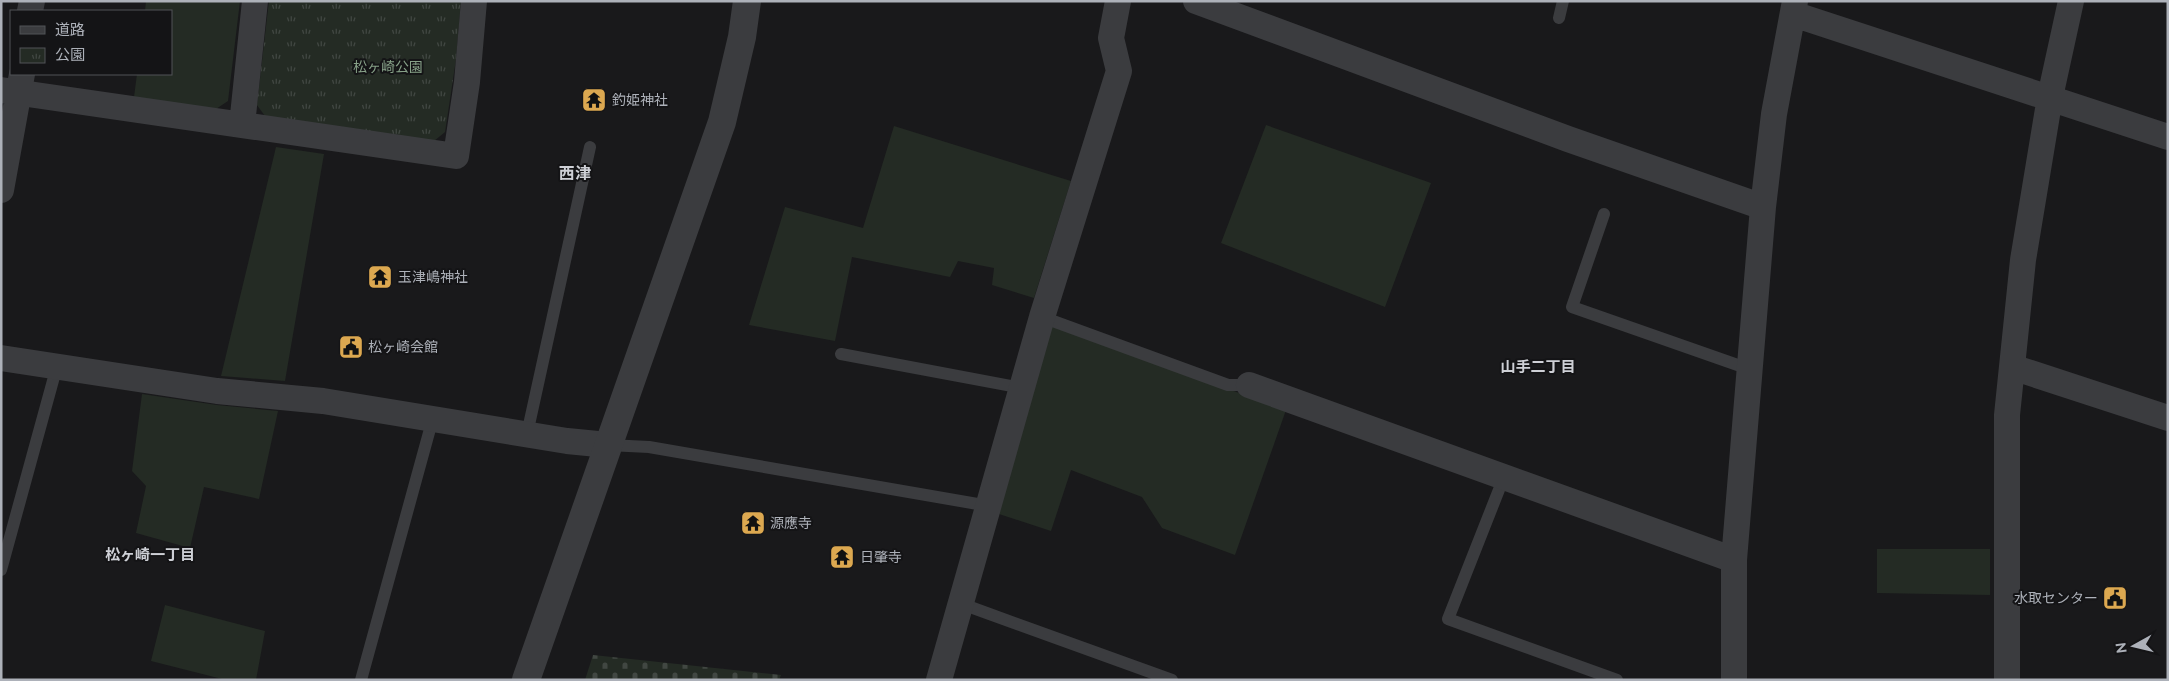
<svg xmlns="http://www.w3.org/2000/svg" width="2169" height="681" viewBox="0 0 2169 681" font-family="Raleway,'Noto Sans JP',sans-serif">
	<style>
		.grass { fill: #242b24 }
		.cemetery { fill: url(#cemetery-stones) }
		.park { fill: url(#park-tufts) }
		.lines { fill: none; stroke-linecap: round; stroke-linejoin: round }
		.service { stroke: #3b3c3f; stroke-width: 12 }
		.minor { stroke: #3b3c3f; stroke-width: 26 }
		.tertiary { stroke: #3b3c3f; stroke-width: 28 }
		.labels { text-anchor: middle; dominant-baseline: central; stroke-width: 4; stroke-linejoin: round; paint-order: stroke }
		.park-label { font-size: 14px; fill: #87a188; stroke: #141416 }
		.poi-label { font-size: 14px; fill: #adb1b9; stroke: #141416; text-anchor: start }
		.neighbourhood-label { font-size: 15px; font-weight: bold; fill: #ced0d6; stroke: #141416 }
		.quarter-label { font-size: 16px; font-weight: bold; fill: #ced0d6; stroke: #141416 }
	</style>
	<defs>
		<pattern id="cemetery-stones" width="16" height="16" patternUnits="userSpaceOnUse" patternTransform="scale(1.25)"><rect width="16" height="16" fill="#242b24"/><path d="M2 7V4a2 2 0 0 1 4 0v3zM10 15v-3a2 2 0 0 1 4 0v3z" fill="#414742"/></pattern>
		<pattern id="park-tufts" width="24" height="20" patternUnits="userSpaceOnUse" patternTransform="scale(1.25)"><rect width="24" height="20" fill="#242b24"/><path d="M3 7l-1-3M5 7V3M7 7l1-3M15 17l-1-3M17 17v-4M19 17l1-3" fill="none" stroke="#414742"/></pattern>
	</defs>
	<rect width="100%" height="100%" fill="#19191b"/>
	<path class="grass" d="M146 1H240L228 101 216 109 134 97 137 74H171V11H145Z
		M1266 125 1431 183 1385 307 1221 243Z
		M894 126 1071 181 1034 298 992 285 994 268 958 261 950 277 852 257 835 341 749 325 785 207 863 228Z
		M276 147 324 154 285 381 221 376Z
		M1050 324 1286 410 1235 555 1162 528 1142 497 1071 470 1051 531 999 514Z
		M142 394 217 405 278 411 259 499 204 487 190 548 136 533 146 486 132 471Z
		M1877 549H1990V595L1877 593Z
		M165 605 265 631 256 680H226L151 661Z"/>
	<path class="cemetery" d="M593 655 781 675 779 680H585Z"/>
	<path class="park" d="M269 1H461L456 59 445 132 434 141 265 116 257 105Z"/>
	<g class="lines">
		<path class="service" d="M1559 18 1563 1
			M1604 214 1572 307 1749 369
			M1042 317 1228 385H1249
			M841 354 1022 388
			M527 434 590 147
			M608 445 649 447 989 506
			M1504 477 1448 619 1617 680
			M1 570 57 366
			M962 604 1172 680
			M361 680 433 418"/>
		<path class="minor" d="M1196 1 1568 139 1763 207
			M30 11 32 1
			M1793 14 2168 137
			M1 90 456 156 467 82 474 1
			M242 125 255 1
			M1 190 22 74
			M1 358 217 391 323 401 567 441 608 445
			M2012 367 2168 418
			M1249 385 1734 560
			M939 680 1042 317 1119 71 1111 38 1118 1
			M1734 680V560L1763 207 1774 114 1795 1
			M2007 680V415L2023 260 2050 97 2071 1"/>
		<path class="tertiary" d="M526 680 722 122 742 37 747 1"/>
	</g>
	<defs>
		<symbol id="temple-square" viewBox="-11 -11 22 22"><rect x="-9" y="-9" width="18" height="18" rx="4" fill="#dca850" stroke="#141416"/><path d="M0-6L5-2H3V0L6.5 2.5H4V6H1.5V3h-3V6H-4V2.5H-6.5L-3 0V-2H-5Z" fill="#111"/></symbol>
		<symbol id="civic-square" viewBox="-11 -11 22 22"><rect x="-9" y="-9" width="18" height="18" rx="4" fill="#dca850" stroke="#141416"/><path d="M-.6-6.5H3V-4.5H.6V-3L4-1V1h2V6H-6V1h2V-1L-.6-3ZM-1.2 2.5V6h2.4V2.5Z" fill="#111"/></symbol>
	</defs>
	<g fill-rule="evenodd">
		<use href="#temple-square" x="580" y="86" width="28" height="28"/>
		<use href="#temple-square" x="366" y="263" width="28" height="28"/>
		<use href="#civic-square" x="337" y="333" width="28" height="28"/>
		<use href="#temple-square" x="739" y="509" width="28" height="28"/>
		<use href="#temple-square" x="828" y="543" width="28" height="28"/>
		<use href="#civic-square" x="2101" y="584" width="28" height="28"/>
	</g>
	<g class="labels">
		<g class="park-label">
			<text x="388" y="67">松ヶ崎公園</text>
		</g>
		<g class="poi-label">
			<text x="612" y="100">釣姫神社</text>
			<text x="398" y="277">玉津嶋神社</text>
			<text x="368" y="347">松ヶ崎会館</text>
			<text x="770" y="523">源應寺</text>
			<text x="860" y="557">日肇寺</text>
			<text x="2098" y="598" text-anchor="end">水取センター</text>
		</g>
		<g class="neighbourhood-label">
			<text x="1538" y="367">山手二丁目</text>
			<text x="150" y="555">松ヶ崎一丁目</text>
		</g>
		<g class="quarter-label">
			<text x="575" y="173">西津</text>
		</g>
	</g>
	<rect width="2169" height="681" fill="none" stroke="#adb1b9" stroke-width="5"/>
	<rect x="10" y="10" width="162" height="65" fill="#141416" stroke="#515357"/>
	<rect x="20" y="26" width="25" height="8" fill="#3b3c3f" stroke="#515357"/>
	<text x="55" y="35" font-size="15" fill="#adb1b9">道路</text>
	<rect x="20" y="48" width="25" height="15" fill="url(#park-tufts)" stroke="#515357"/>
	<text x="55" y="60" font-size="15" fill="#adb1b9">公園</text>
	<g transform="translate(2134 646) rotate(262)" stroke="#141416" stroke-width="4" paint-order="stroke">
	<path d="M0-4L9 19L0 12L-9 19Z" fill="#adb1b9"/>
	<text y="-8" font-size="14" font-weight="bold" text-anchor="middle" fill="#adb1b9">N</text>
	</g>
</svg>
